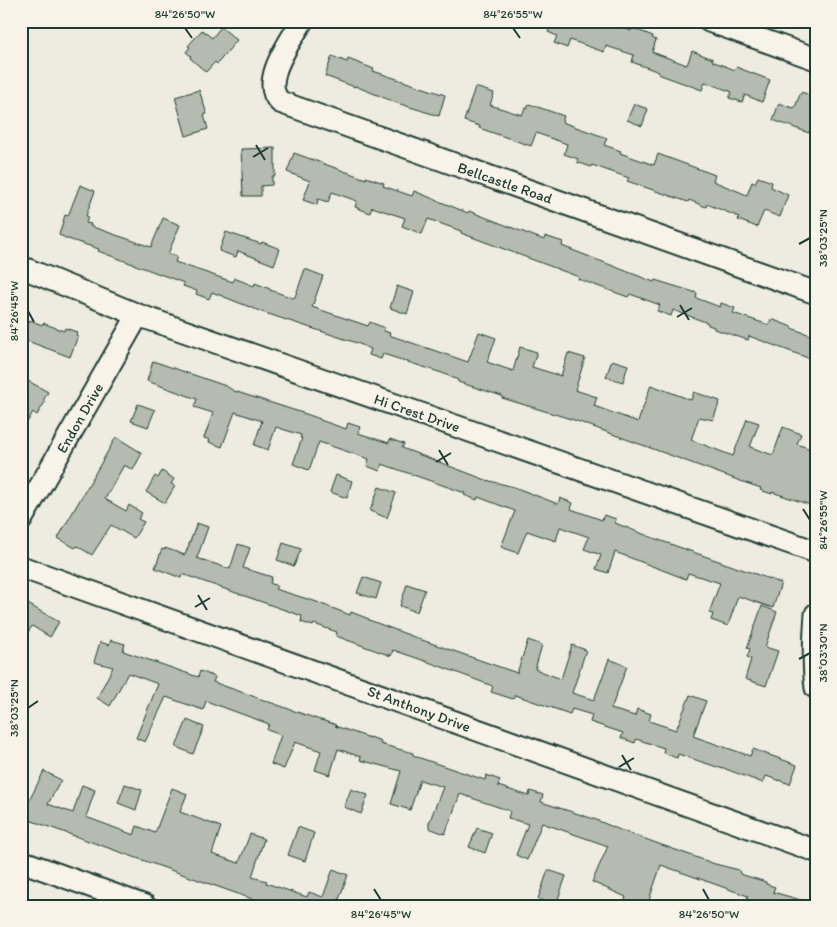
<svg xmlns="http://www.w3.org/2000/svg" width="837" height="927" viewBox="0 0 837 927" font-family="Itim,sans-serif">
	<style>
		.building { fill: #b5bbb0; stroke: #1f3d34 }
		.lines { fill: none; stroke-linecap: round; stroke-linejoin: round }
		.minor-casing { stroke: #1f3d34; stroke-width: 25 }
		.minor { stroke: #f7f3e8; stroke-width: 21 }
		.ticks { fill: none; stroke: #1f3d34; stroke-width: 2 }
		.labels { text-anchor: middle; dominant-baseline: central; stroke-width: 4; stroke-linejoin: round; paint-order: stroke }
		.street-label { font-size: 15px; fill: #1f3d34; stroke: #f7f3e8 }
		.neatline { fill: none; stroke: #1f3d34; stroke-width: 2 }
		.ticks-label { font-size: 12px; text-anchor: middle; fill: #1f3d34 }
	</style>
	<rect width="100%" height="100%" fill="#eeece1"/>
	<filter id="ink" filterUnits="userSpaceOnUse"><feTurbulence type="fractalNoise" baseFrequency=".02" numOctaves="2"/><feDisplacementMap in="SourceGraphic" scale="10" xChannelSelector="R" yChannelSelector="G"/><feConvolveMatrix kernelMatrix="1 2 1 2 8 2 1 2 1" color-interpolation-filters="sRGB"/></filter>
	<g filter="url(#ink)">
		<path class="building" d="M552 21H597L617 28 618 26 631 31 632 28 653 36 652 38 656 40 652 52 687 65 692 51 713 59 712 61 735 70 736 67 770 80 762 102 745 95 742 102 729 98 732 92 705 82 702 90 658 74 659 72 632 62 634 55 606 46 604 52 570 40 567 48 554 43 557 36 548 32Z
			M221 27 237 40 217 64 215 62 206 72 190 58 191 56 186 52 190 47 188 46 202 30 212 38Z
			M332 56 347 62 348 59 374 69 373 71 445 95 439 116 397 103 355 86V87L325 76Z
			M475 87 494 93 490 105 522 115 525 108 527 109 529 104 564 116 562 122 607 138 604 145 621 151 620 153 654 165 658 154 715 175 713 181 747 195 752 182 755 183 758 177 772 182 771 187 788 195 780 217 764 211 757 227 738 220 739 217 707 204 706 207 689 200 688 202 627 181 629 178 592 165 591 167 577 162 578 159 564 154 567 144 536 133 531 146 479 128 480 126 464 121Z
			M199 90 207 114 204 115 208 129 186 136 175 97Z
			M801 92 816 97V114L809 133 773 120 779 103 793 108 795 107Z
			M634 104 648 109 642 126 627 120Z
			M275 148V176H272V185L261 186V196H243L241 149Z
			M294 153 366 179V177L384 183 383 186 412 196 414 191 468 213 469 211 544 240 545 236 563 242 562 246 654 282 655 280 697 293 696 298 720 307 721 303 735 308 733 313 769 325 771 319 792 327 791 328 816 337V361L749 336 748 340 714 329V327L708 325V323L673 310 671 316 657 311 660 305 630 294 628 297 578 279 579 277 461 233V231L428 219 422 234 402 226 405 218 372 207 370 213 355 207 357 201 332 192 328 202 318 199 317 205 303 200 310 181 287 172Z
			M80 185 95 191 86 216 88 217 86 223 91 224 90 226 151 247 163 218 180 225 168 254 177 257 175 262 233 282 234 278 254 286 255 283 270 289V290L293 298 295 297 305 269 323 276 312 307 368 326 370 322 385 328 384 331 390 333 389 335 468 362 479 332 496 338 487 362 513 371 520 347 537 352 532 367 561 376 568 353 585 358 575 390 597 397 594 406 638 422 651 385 691 400 694 392 720 401 713 420 699 417 691 440 733 456 747 419 759 423 750 447 773 455 783 427 801 434 797 444 816 451V466L811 479 816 480V507L772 492V494L760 490 761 488 746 483 574 420 502 398V396L458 382V380L442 373 383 354 381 359 369 355 371 349 357 343 262 312 212 292 209 299 196 294 197 291 183 286 184 283 98 251 99 249 68 239 59 235 65 215 68 216Z
			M226 232 261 244 262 242 280 249 274 265 238 251 236 257 219 251Z
			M397 286 414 292 407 314 390 308Z
			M30 320 42 325 43 323 64 331 65 328 77 332 76 335 78 336 70 357 22 339Z
			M612 360 628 365 623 382 606 377Z
			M153 361 226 386 234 391 306 414 320 419V420L346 429 348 423 360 427 358 433 389 443 390 439 404 444 402 448 486 480 514 487 558 504 560 498 573 503 571 509 602 520 604 515 616 519 615 523 656 539 781 583 773 608 738 596 728 626 711 620 713 614 709 613 720 583 688 573 686 579 615 552 608 573 596 569 601 555 584 549 589 537 560 527 556 541 527 531 518 553 501 547 515 511 478 497 477 500 464 495 465 493 382 464 380 471 367 466 369 459 319 442 309 470 306 469 293 464 302 438H300L301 435 276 427 268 450 254 445 262 421 235 412 222 447 209 442 210 440 204 438 213 413 194 407 197 399 147 381Z
			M21 377 48 392 43 401 45 402 37 415 33 412 21 433Z
			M138 404 155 410 148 427 131 421Z
			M116 437 142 453 133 470 124 465 105 499 126 511 129 505 142 513 138 519 144 522 134 538 111 525 92 555 77 546 75 548 58 538Z
			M162 471 174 479 171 484 175 486 165 503 146 492 155 476 158 478Z
			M336 475 352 481 347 498 330 492Z
			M379 487 396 493 387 518 370 511Z
			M197 523 208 527 197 558 230 569 238 544 250 548 243 568 272 577 270 583 277 586 275 589 314 601 350 615 351 612 369 619V620L422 640 517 673 528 640 542 645 535 669 561 679 572 645 586 650 572 693 594 700 609 659 627 666 611 709 635 716 637 709 651 714 649 721 676 730 690 695 706 701 693 736 750 756 753 749 797 765 790 784 766 776 763 783 723 768V769L678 754 677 758 663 753 664 748 636 739 635 743 621 738 623 733 590 722 592 715 572 709 570 714 515 695 513 699 491 692 493 687 490 685 434 664 393 650 391 656 336 636 337 632 314 624 313 626 301 622 302 616 182 574 181 578 155 568 162 549 165 550V548L185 555Z
			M283 543 301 549 294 566 277 560Z
			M363 577 381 583 376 599 357 593Z
			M407 584 425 590 417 612 400 606Z
			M21 600 59 622 50 637 32 626 21 643Z
			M762 606 777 612 765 647 778 651 766 686 745 679 751 659 747 657 750 649 747 648Z
			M111 640 125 644 123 651 198 677 200 671 215 677 213 682 317 719 331 723 336 725 335 726 370 738V737L381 741 380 744 413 753V755L420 758 485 780 486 775 500 780 498 786 529 796 530 791 543 795 541 802 594 819 620 830 715 864 739 870 740 874 766 882V884L775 887 773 892 808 902 807 906H745L748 896 661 865 647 906H635L624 902 626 897 592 882 608 846 542 823 527 860 516 855 528 824 508 818 510 811 460 794 445 834 429 828V823L443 787 420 780 410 810 398 806 391 804 401 771 360 760 361 757 338 749 330 775 315 770 321 751 295 742 284 769 271 764 281 735 267 730 269 724 206 701 203 710 166 697 145 742 136 738 158 684 128 673 110 706 97 698 113 667 94 662 100 642 109 645Z
			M187 720 204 727 193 754 176 747Z
			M44 771 61 780 48 804 73 813 82 785 95 790 86 817 134 835 137 826 155 833 172 788 187 794 180 812 221 827 212 854 239 863 250 834 264 839 252 877 267 881 266 883 307 897 309 892 323 897 333 869 348 875 338 902 343 904V906H272L21 817V798L29 801Z
			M125 784 142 790 136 810 118 803Z
			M351 789 368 795 361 814 344 807Z
			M298 827 314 833 305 861 288 855Z
			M477 828 492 833 485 853 469 847Z
			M548 870 566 876 556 905 538 899Z"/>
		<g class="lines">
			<defs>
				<path id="minor" d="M302 21C291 41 259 82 280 102L816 293
					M709 21 816 59
					M21 267 138 315 816 552
					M21 520 138 315
					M21 567 816 851
					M816 614C814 639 813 663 816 688
					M21 861 145 906"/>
			</defs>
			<use href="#minor" class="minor-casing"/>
			<use href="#minor" class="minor"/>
		</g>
	</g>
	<path class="ticks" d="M185 28 192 38M513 28 520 38M256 145 265 160M253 157 268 148M799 244 810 238M680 305 689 320M28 311 34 322M677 317 692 308M439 450 448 465M436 462 451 453M803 509 810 520M198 595 207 610M195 607 210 598M799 659 810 653M28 708 38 701M622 755 631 770M619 767 634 758M374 889 381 900M703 889 709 900"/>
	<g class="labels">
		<g class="street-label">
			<text transform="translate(505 183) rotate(19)">Bellcastle Road</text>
			<text transform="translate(417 413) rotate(19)">Hi Crest Drive</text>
			<text transform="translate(80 418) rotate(-60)">Endon Drive</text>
			<text transform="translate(419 709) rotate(20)">St Anthony Drive</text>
		</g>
	</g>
	<rect width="837" height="927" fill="none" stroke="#f7f3e8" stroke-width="55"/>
	<rect x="28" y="28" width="782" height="872" class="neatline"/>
	<g class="ticks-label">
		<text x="185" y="18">84°26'50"W</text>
		<text x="513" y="18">84°26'55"W</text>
		<text transform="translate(823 238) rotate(-90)" y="4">38°03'25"N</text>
		<text transform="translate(14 311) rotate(-90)" y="4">84°26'45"W</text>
		<text transform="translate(823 520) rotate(-90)" y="4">84°26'55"W</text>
		<text transform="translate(823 653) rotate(-90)" y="4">38°03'30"N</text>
		<text transform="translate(14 708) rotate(-90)" y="4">38°03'25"N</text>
		<text x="381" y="918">84°26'45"W</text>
		<text x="709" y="918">84°26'50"W</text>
	</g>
</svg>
